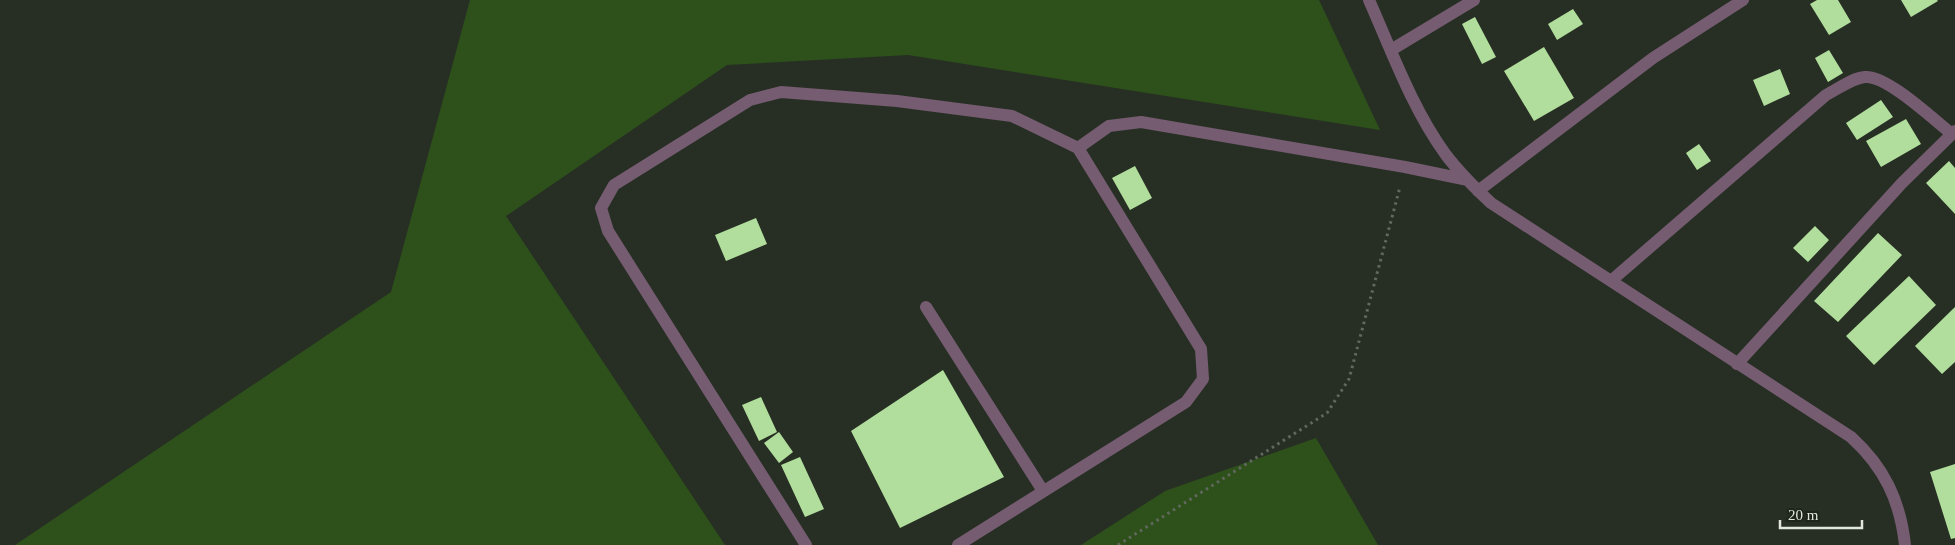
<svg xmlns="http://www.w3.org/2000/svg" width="1955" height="545" viewBox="0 0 1955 545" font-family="Georgia,serif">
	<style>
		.green { fill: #2e511b }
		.building { fill: #b1de9c }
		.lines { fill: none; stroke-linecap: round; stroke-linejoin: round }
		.path { stroke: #61685e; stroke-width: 3; stroke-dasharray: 2.5 4; stroke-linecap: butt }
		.minor { stroke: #755c71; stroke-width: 12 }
	</style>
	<rect width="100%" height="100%" fill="#272f24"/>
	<path class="green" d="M470 0H1319L1380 130 908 55 727 65 506 216 725 545H15L391 292Z
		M1316 438 1378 545H1081L1165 491Z"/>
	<path class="building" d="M1817 0H1838L1851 22 1829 35 1810 4Z
		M1901 0H1937L1938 1 1911 17Z
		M1573 9 1583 24 1557 40 1548 24Z
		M1475 17 1496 57 1482 64 1462 24Z
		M1544 47 1574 98 1534 121 1504 71Z
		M1829 50 1843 73 1828 82 1815 58Z
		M1780 69 1790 94 1764 106 1753 80Z
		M1881 100 1893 117 1857 140 1846 123Z
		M1906 119 1921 144 1881 167 1866 141Z
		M1699 144 1711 161 1697 170 1686 153Z
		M1949 161 1955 168V214L1926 183Z
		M1135 166 1152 198 1130 210 1112 178Z
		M756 218 767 244 726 261 715 235Z
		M1815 226 1829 240 1808 262 1793 248Z
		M1878 233 1902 255 1838 322 1814 301Z
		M1909 276 1936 305 1874 365 1846 336Z
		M1955 307V362L1942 374 1915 346Z
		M943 370 1004 477 900 528 851 431Z
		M761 397 777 432 759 441 742 405Z
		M779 432 793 452 779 463 764 443Z
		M800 457 824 509 805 517 781 465Z
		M1955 464V538L1951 539 1930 472Z"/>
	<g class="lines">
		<path class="path" d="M1118 545 1327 413 1349 379 1400 187"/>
		<path class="minor" d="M1369 0C1392 52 1412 108 1446 155 1459 172 1475 188 1491 203L1851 437C1884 467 1900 500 1905 545
			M1391 50 1474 0
			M1078 148 1109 126 1141 122 1405 167 1468 180
			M1478 191 1653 58 1743 0
			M1612 280 1826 95C1838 89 1852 78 1865 77 1887 75 1934 120 1952 134
			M926 307 1043 491
			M1737 364 1902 183 1955 131
			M806 545 608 231 601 208 614 185 750 100 781 92 897 101 1012 116 1078 148 1201 349 1203 379 1186 402 958 545"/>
	</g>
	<path d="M1780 520v8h82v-8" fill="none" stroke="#e1e6de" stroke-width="2.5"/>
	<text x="1788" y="520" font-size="15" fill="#e1e6de" stroke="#1e251a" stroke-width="4" paint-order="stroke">20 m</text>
</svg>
